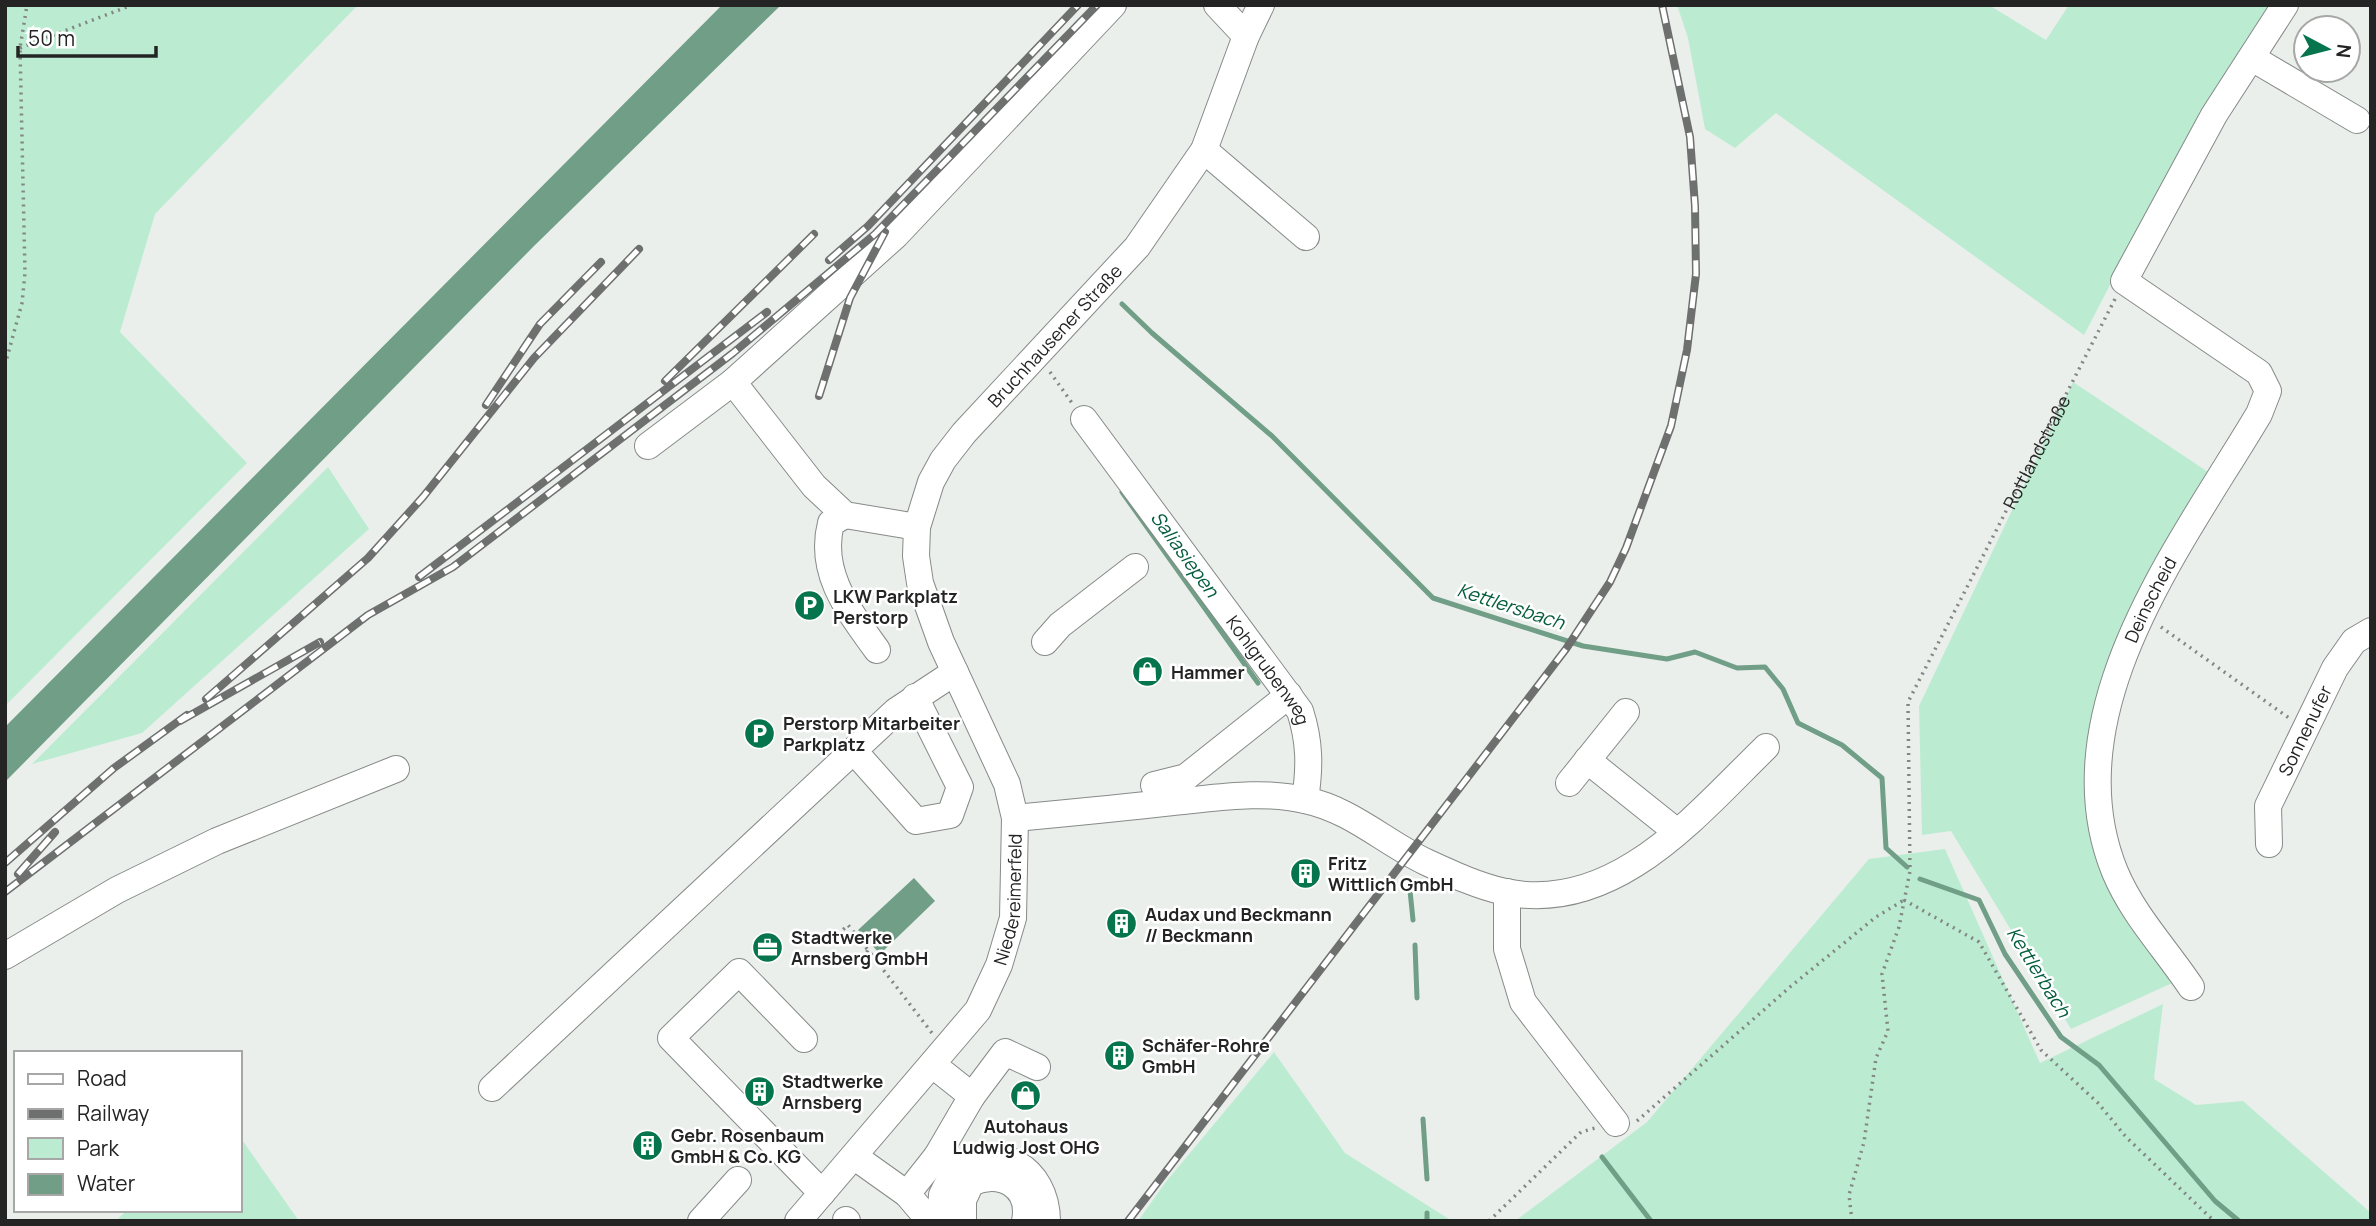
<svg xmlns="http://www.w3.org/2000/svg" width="2376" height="1226" viewBox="0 0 2376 1226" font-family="Manrope,sans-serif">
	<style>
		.green { fill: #bbecd1 }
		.water { fill: #709e86 }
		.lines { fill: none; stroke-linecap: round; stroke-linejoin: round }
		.stream { stroke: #709e86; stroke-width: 5 }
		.minor-casing { stroke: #868a88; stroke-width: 28 }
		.path { stroke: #838684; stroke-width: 3.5; stroke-dasharray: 2 5; stroke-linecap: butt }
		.minor { stroke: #fff; stroke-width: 26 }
		.rail-casing { stroke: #6e706f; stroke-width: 8 }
		.rail { stroke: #fff; stroke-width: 5; stroke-dasharray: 16; stroke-linecap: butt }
		.labels { text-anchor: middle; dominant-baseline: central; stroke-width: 5; stroke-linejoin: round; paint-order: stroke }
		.street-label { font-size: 18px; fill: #232423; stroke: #fff }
		.poi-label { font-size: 18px; font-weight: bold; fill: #232423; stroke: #fff; text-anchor: start }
		.water-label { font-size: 19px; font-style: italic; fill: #045d3d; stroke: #fff }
	</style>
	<rect width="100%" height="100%" fill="#eaefec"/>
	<path class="green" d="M5 5H358L155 214 120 332 247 463 5 706Z
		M1677 5H1989L2046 40 2069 5H2276L2201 110 2084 335 1776 113 1735 148 1705 129 1688 38Z
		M2073 382 2223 482 2127 661 2107 726 2115 856 2190 975 2071 1029 1951 831 1922 835 1919 706Z
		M328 467 369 529 142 733 32 764Z
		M1945 849 2040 1063 2163 1004 2154 1079 2196 1105 2243 1101 2371 1213V1221H1515L1647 1122 1869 859Z
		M1274 1052 1345 1153 1452 1221H1138L1165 1183Z
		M240 1137 299 1221H116L127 1210H240Z"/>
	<path class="water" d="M722 5H781L534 246 5 782V727Z
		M914 878 935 901 880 954 858 930Z"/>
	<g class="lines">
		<path class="stream" d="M1122 304 1152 333 1272 436 1433 598 1583 646 1667 659 1695 652 1737 668 1765 667 1783 689 1798 723 1842 745 1882 778 1886 848 1907 867
			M1122 492 1258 683
			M1920 879 1979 900 2005 954 2061 1037 2099 1065 2215 1201 2239 1221
			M1409 881 1413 920
			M1415 945 1417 998
			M1423 1119 1427 1179
			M1602 1157 1651 1221
			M1427 1213V1221"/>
		<defs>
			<g id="minor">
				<path d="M1217 5 1246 36"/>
				<path d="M2252 58 2357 120"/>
				<path d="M1204 150 1306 237"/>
				<path id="s2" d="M1084 419 1300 711C1310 742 1310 767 1305 800"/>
				<path d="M648 446 733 382"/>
				<path d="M845 515 831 523C818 573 849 611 877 650"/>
				<path d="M917 527 845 515 814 486 733 382 896 235 1113 5"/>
				<path d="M1045 642 1060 625 1135 567"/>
				<path d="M854 751 916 821 950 815 960 787 915 697"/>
				<path d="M1587 760 1677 832"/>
				<path d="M1569 783 1626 712"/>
				<path d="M1154 785 1186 777 1289 695"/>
				<path d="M1015 818C1068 813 1121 808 1173 802 1217 798 1261 790 1305 800 1352 810 1384 842 1426 862 1452 874 1478 886 1505 892 1615 915 1697 814 1766 747"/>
				<path id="s3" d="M2269 844 2268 806 2335 668 2354 641 2371 631"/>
				<path d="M1507 892V949L1523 1002 1616 1123"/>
				<path d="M5 956 117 890 217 841 396 769"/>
				<path id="s4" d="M2191 987C2165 948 2133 915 2115 872 2050 713 2181 545 2259 414L2268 391 2259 373 2124 281 2214 115 2285 5"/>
				<path d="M804 1039 739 972 671 1038 822 1193"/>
				<path d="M933 1065 972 1096 1005 1052 1037 1067"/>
				<path d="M492 1088 896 711 955 672"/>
				<path d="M937 1156 954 1171C997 1138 1047 1168 1047 1221"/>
				<path d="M855 1157 907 1194 930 1221"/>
				<path d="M907 1194 937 1156 972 1096"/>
				<path d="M846 1220 847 1221"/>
				<path d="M701 1221 738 1180"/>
				<path id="s5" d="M798 1221 978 1010 999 965 1013 918 1015 818 1007 784 941 642 920 583 916 556 917 527 931 482 943 460 964 433 1137 247 1204 150 1246 36 1261 5"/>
				<path d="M940 1221 942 1195 954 1171"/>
				<path d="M963 1221V1200L971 1183C1000 1169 1032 1186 1025 1221"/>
			</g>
		</defs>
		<use href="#minor" class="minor-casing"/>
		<g class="path">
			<path d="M20 48 132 5"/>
			<path d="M5 365 22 303 25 273 20 48 27 5"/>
			<path d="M1050 372 1072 403"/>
			<path d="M2161 627 2289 718"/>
			<path d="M1904 900 1979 942 2041 1050 2098 1103 2126 1137 2214 1221"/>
			<path d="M833 939 848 925 868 950"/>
			<path d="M863 958 868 950 932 1033"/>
			<path d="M1637 1121 1790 987 1876 917 1904 900"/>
			<path d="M1489 1221 1581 1132 1595 1128"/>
			<path id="s1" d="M1852 1221 1849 1195 1864 1142 1876 1058 1888 1031 1882 974 1899 927 1910 871 1908 702 2115 299"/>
		</g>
		<use href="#minor" class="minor"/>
		<defs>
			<path id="rail" d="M829 260 868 226 1078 5
				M665 381 814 234
				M819 396 850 298 885 232
				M486 405 540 324 601 262
				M419 577 767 312
				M206 699 368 558 423 497 534 358 639 249
				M180 721 320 642
				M5 863 114 768 187 715
				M18 874 55 832
				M5 892 368 615 453 567 733 353 875 234 1097 5
				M1128 1221 1566 649 1610 582 1626 548 1671 426 1687 350 1696 274 1695 206 1690 137 1662 5"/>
		</defs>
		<use href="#rail" class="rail-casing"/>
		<use href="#rail" class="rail"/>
	</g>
	<defs>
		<symbol id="parking-disc" viewBox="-11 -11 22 22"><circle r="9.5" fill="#06744d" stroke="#fff"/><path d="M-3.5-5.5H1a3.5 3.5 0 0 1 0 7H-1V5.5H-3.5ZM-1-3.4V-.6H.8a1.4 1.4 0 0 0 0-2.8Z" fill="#fff"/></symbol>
		<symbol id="shop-disc" viewBox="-11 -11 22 22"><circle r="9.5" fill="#06744d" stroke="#fff"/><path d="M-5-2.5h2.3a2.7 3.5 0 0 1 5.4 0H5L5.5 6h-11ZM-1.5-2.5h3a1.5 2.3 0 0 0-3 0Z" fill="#fff"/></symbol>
		<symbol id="building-disc" viewBox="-11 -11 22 22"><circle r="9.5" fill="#06744d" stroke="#fff"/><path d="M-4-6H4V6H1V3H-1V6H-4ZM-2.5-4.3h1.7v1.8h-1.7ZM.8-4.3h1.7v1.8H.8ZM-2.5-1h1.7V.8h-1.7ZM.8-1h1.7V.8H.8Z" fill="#fff"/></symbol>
		<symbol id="office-disc" viewBox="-11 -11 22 22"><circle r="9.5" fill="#06744d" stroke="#fff"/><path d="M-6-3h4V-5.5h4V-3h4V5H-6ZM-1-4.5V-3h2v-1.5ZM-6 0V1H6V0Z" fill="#fff"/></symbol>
	</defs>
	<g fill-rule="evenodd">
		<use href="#parking-disc" x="792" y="588" width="35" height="35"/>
		<use href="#shop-disc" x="1130" y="654" width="35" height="35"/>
		<use href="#parking-disc" x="742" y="716" width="35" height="35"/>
		<use href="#building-disc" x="1288" y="856" width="35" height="35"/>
		<use href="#building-disc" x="1104" y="906" width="35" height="35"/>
		<use href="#office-disc" x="750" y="930" width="35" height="35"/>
		<use href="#building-disc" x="1102" y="1038" width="35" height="35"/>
		<use href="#building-disc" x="742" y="1074" width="35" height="35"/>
		<use href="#shop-disc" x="1008" y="1078" width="35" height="35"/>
		<use href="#building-disc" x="630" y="1128" width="35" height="35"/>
	</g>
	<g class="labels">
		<g class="street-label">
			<text stroke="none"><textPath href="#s5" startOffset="1026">Bruchhausener Straße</textPath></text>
			<text stroke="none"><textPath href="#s1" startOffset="810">Rottlandstraße</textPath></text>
			<text stroke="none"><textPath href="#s4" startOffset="422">Deinscheid</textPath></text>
			<text stroke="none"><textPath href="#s2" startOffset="312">Kohlgrubenweg</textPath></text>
			<text stroke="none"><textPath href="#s3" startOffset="122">Sonnenufer</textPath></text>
			<text stroke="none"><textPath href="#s5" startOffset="394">Niedereimerfeld</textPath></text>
		</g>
		<g class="poi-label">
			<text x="833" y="596">LKW Parkplatz<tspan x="833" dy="21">Perstorp</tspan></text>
			<text x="1171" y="672">Hammer</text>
			<text x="783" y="723">Perstorp Mitarbeiter<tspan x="783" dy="21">Parkplatz</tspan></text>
			<text x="1328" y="863">Fritz<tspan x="1328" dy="21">Wittlich GmbH</tspan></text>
			<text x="1145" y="914">Audax und Beckmann<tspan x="1145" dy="21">// Beckmann</tspan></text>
			<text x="791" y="937">Stadtwerke<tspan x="791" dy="21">Arnsberg GmbH</tspan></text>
			<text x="1142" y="1045">Schäfer-Rohre<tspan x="1142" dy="21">GmbH</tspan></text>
			<text x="782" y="1081">Stadtwerke<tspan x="782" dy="21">Arnsberg</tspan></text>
			<text x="1026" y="1126" text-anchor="middle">Autohaus<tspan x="1026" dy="21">Ludwig Jost OHG</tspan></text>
			<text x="671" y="1135">Gebr. Rosenbaum<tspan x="671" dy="21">GmbH &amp; Co. KG</tspan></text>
		</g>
		<g class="water-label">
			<text transform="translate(1185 554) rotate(54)">Saliasiepen</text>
			<text transform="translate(1511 606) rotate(18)">Kettlersbach</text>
			<text transform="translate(2039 972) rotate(58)">Kettlerbach</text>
		</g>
	</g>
	<rect width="2376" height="1226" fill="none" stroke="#232423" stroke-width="14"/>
	<rect x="14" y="1051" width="228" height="161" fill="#ffffff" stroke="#a7a7a7" stroke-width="2"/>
	<rect x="28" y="1074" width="35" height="10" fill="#ffffff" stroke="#a7a7a7" stroke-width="2"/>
	<text x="77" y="1086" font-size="21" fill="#232423">Road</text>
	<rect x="28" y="1109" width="35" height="10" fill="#6e706f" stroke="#a7a7a7" stroke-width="2"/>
	<text x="77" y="1121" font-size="21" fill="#232423">Railway</text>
	<rect x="28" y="1138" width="35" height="21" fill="#bbecd1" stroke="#a7a7a7" stroke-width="2"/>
	<text x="77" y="1156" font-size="21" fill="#232423">Park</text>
	<rect x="28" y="1174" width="35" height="21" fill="#709e86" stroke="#a7a7a7" stroke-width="2"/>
	<text x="77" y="1191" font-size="21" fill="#232423">Water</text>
	<g transform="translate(2327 49) rotate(97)"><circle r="33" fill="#ffffff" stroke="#a7a7a7" stroke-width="2"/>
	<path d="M0-5L12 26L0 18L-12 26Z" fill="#06744d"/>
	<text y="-10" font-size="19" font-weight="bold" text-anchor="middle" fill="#232423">N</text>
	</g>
	<path d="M18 46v10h138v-10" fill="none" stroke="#232423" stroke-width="3.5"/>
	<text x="28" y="46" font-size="21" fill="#232423" stroke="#ffffff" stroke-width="5" paint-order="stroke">50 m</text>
</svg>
